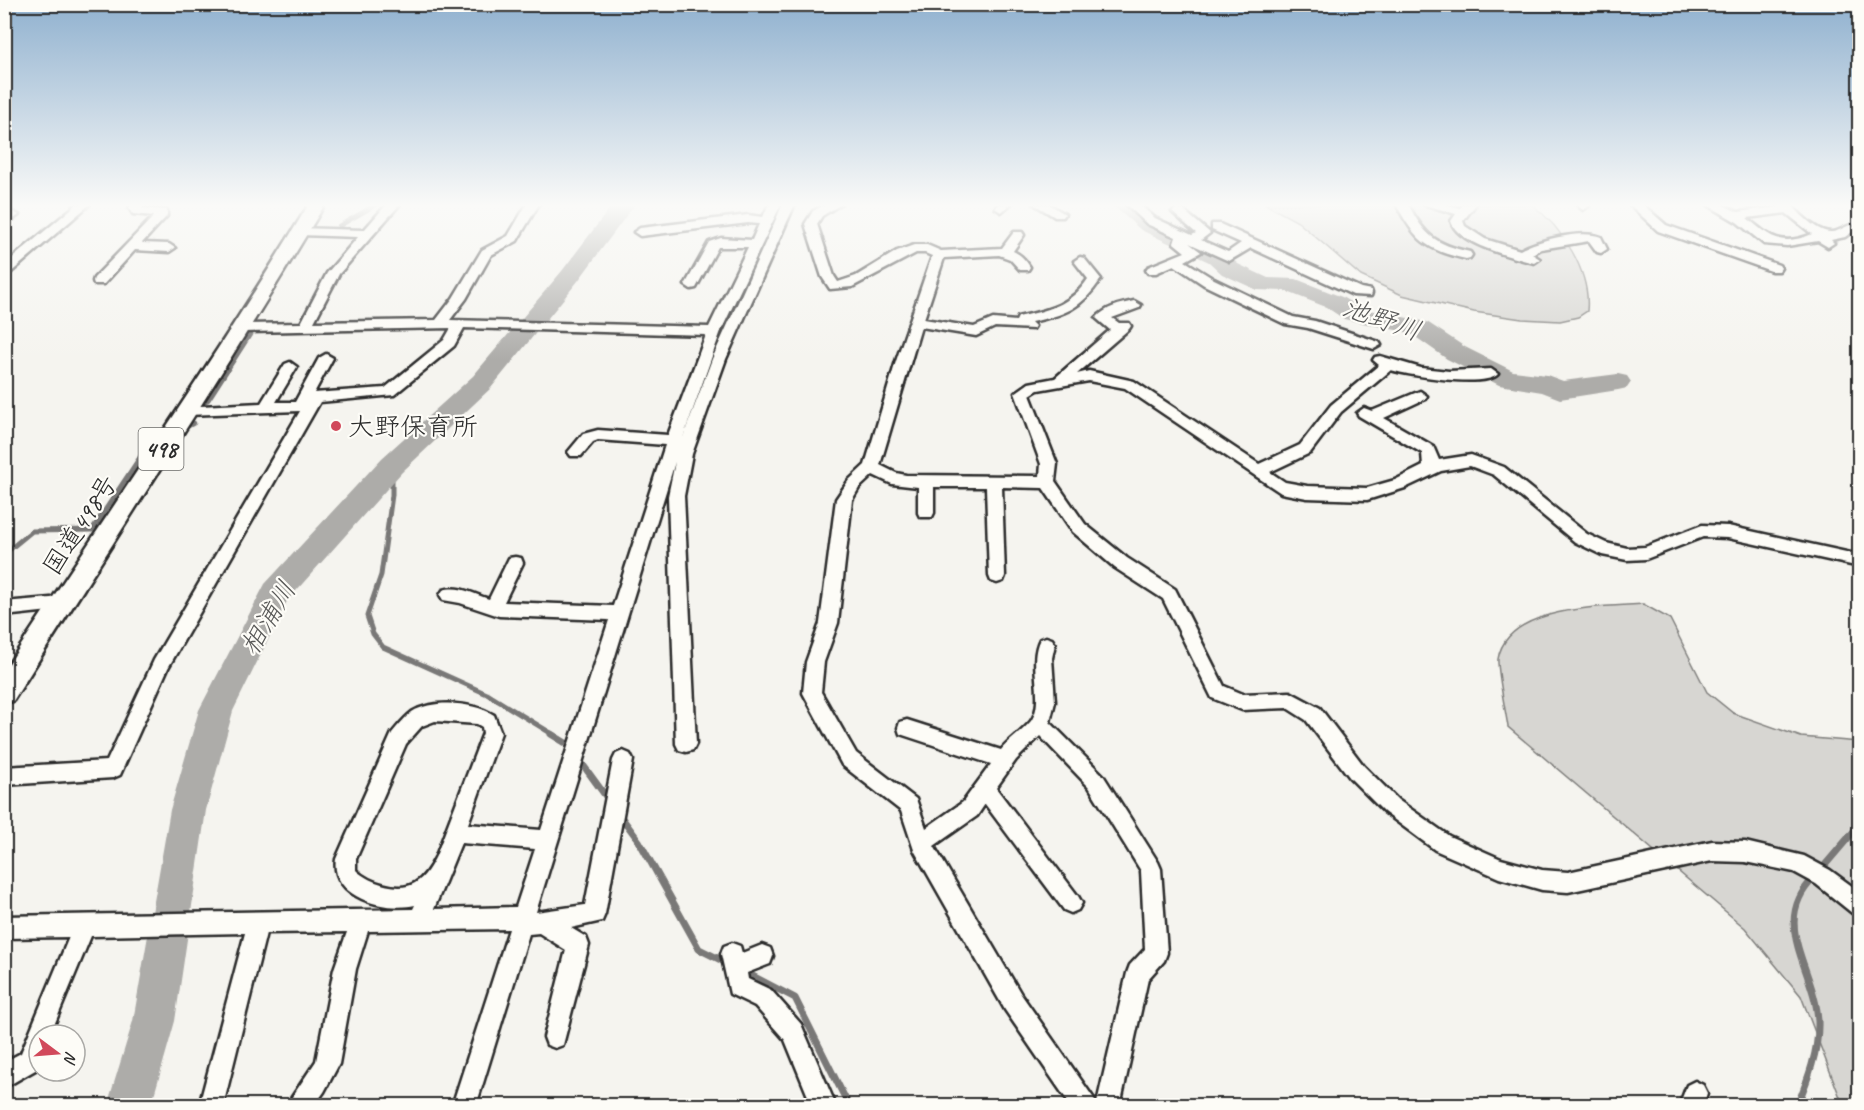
<svg xmlns="http://www.w3.org/2000/svg" width="1864" height="1110" viewBox="0 0 1864 1110" font-family="Caveat,'Klee One',sans-serif">
	<style>
		.green { fill: #d7d6d2; stroke: #81807e; stroke-width: 1.5 }
		.lines { fill: none; stroke-linecap: round; stroke-linejoin: round }
		.stream-far2 { stroke: #797877; stroke-width: 4.5 }
		.stream-far1 { stroke: #797877; stroke-width: 5 }
		.stream { stroke: #797877; stroke-width: 7 }
		.river { fill: #adaca9; fill-rule: evenodd }
		.minor-casing { stroke: #2b2b2b; stroke-width: 5 }
		.highway-casing { stroke: #2b2b2b; stroke-width: 5 }
		.minor { fill: #fdfcf7; fill-rule: evenodd }
		.highway { fill: #fdfcf7; fill-rule: evenodd }
		.poi-dot { fill: #d1495b; stroke: #fdfcf7; stroke-width: 2 }
		.labels { text-anchor: middle; dominant-baseline: central; stroke-width: 4.5; stroke-linejoin: round; paint-order: stroke }
		.shield { fill: #fdfcf7; stroke: #6a6a68; stroke-width: 1.5 }
		.shield-label { font-size: 24px; font-weight: bold; fill: #2b2b2b }
		.poi-label { font-size: 26px; fill: #2b2b2b; stroke: #fdfcf7; text-anchor: start }
		.street-label { font-size: 26px; fill: #2b2b2b; stroke: #fdfcf7 }
		.water-label { font-size: 27px; font-style: italic; fill: #585857; stroke: #fdfcf7 }
	</style>
	<rect width="100%" height="100%" fill="#f5f4ef"/>
	<filter id="ink" filterUnits="userSpaceOnUse"><feTurbulence type="fractalNoise" baseFrequency=".0167" numOctaves="2"/><feDisplacementMap in="SourceGraphic" scale="12" xChannelSelector="R" yChannelSelector="G"/><feConvolveMatrix kernelMatrix="1 2 1 2 8 2 1 2 1" color-interpolation-filters="sRGB"/></filter>
	<g filter="url(#ink)">
		<path class="green" d="M1265 204H1531C1562 227 1591 272 1587 311L1578 317 1560 321 1522 319 1474 312 1402 295 1361 276 1298 222Z
			M1643 604 1670 619 1707 692 1733 713 1801 737 1859 742V1105H1843L1801 996 1745 928 1508 727C1506 713 1497 670 1498 659 1507 605 1603 607 1643 604Z"/>
		<g class="lines">
			<path class="stream-far2" d="M339 226 377 204
				M205 401 208 400 251 333
				M183 429 194 423"/>
			<path class="stream-far1" d="M392 465V495L381 575 367 616 373 634 383 647 487 694 554 735
				M4 554 32 531 92 530 145 450 159 442"/>
			<path class="stream" d="M551 734 569 745 573 751
				M578 758 610 802
				M619 814 639 841 699 949 727 963
				M1820 871 1860 824
				M741 970 795 998 849 1106
				M1797 1106C1808 1079 1819 1051 1818 1021 1816 970 1768 923 1814 878"/>
			<path class="river" d="M613 204H635L578 281 491 388 402 472 287 601 233 711 206 810 175 1021 151 1106H107L133 1021 170 810 199 710 265 584 382 458 473 376 562 271Z
				M1111 204H1136L1157 220 1225 252 1238 264 1268 278 1296 279 1342 297 1360 308 1427 322 1465 347 1513 371 1547 375 1563 381 1618 374 1627 376 1631 382 1627 388 1618 390 1560 399 1542 392 1499 385 1447 359 1410 333 1344 319 1326 307 1285 291 1257 290 1222 274 1209 262 1141 230Z"/>
			<defs>
				<path id="minor" d="M77 204H90L8 275 4 276V265Z
					M132 204H145L142 208 167 210V216L142 243 169 244 175 248 169 252 135 250 104 284H94L93 281 94 278 154 216 133 214 129 208Z
					M387 204H400L339 274 314 322 436 320 453 298 482 250 508 236 527 204H539L517 241 491 255 466 299 450 320 709 327 748 247H718L696 288 691 289 685 285 709 242 721 238 752 240 759 224 748 223 640 236 634 232 640 228 748 215 763 217 769 204H781L721 331 682 440 712 359 783 204H795L726 359 692 454 684 496 696 744 693 750 686 752 679 750 676 744 668 496 675 462 536 912 585 905 613 760 616 754 623 751 630 754 633 760 605 914 602 921 571 928 586 937 589 945 563 1045 555 1048 547 1045 544 1037 566 950 539 933 529 934 476 1106H452L509 929 368 931 356 969 339 1064 324 1092 314 1106H286L316 1061 334 969 347 932 266 933 223 1106H199L245 933 91 936 50 1035H39L37 1069 4 1088V1062L21 1053 69 937 4 938V916L413 909 415 905C385 912 330 897 336 859L392 733C398 726 404 718 412 712 433 699 473 702 494 715L501 733 468 824 541 830 609 620 499 616 460 603 443 600 440 595 443 590C458 585 474 594 489 599L509 558 515 557 521 558 523 563 504 602 613 606 665 445 598 440 593 442 581 456H571L568 452 583 434 598 430 668 435 706 335 464 328 454 346 394 395 320 402 168 668 120 775 113 778 4 785V767L107 761 154 660 300 411 186 415 181 413 179 410 181 407 261 403 285 364 290 362 297 367 276 402H295L319 358 326 354 333 358 314 393 385 388 444 340 451 328 242 332 235 328 242 324 301 323 327 273 358 237 301 235 297 234V228L364 230ZM435 721 477 724 482 727 483 733 436 856C431 866 425 877 415 883 399 893 368 882 356 870V859L406 744 422 726ZM461 843 535 849 516 907 434 909Z
					M826 204H841L822 216 817 224 834 276 838 282 856 276 897 251 914 245H927L941 251 1002 248 1014 232H1022L1024 235 1013 251C1020 254 1026 260 1030 267L1028 270H1020L1010 259 999 255 944 258 924 319 974 327 993 319 1016 321 1018 317C1048 310 1070 306 1088 279L1074 261 1080 257 1084 258 1101 279C1081 309 1065 315 1031 322L1035 326 1033 329 995 327 976 336 921 327 880 465 896 473 906 475 1040 476 1041 464 1015 393 1029 383 1055 378 1110 330 1096 318C1106 307 1120 304 1134 301L1141 305 1139 308 1112 318 1119 323H1129L1131 326 1129 329 1077 374 1089 371 1134 381 1259 464 1300 445 1331 405 1379 365 1373 360 1375 357 1380 356 1421 368 1449 371 1491 369 1498 374C1486 388 1410 376 1391 370L1341 412 1310 453 1270 472 1285 482 1307 486 1367 488 1395 480 1423 466 1422 453 1359 416 1357 413 1364 408 1372 411 1420 391 1427 396 1425 399 1384 418 1433 446 1439 460 1471 455 1504 467 1587 534 1606 543 1627 548 1645 547 1702 525 1728 526 1860 555V567L1728 538 1703 537 1646 559 1627 560 1602 555 1575 542 1494 475 1470 466 1441 471 1405 488 1367 500 1307 498 1281 493 1125 388 1089 381 1038 390 1030 395 1057 464 1055 481 1085 524 1127 558 1175 589 1224 686 1243 694 1290 692 1320 708 1364 766 1398 800 1449 836 1501 859 1542 870 1568 872 1712 841 1745 842 1804 856 1830 870 1860 892V916L1852 913 1816 884 1794 872 1745 862 1712 861 1568 892 1542 890 1499 878 1435 850 1384 812 1350 778 1306 720 1287 708 1242 710 1212 698 1163 599 1115 568 1073 532 1043 488 1002 487 1005 576 1003 581 997 583 991 581 989 576 986 487H934V513L932 517H920L918 513V487L892 484 873 475 859 488 852 500 838 623 824 662 821 692 856 753 916 799 926 828 963 802 991 764 900 734 898 728 900 722 907 720 1001 750C1009 740 1022 732 1031 721 1046 700 1027 664 1040 639L1046 637 1052 639 1055 644 1052 658 1055 702 1050 722 1103 775 1158 862 1161 869 1167 953 1164 961 1148 979 1120 1106H1071L1005 1010 914 850 901 811 842 765 803 693 806 662 820 623 836 499 849 480 865 465 896 361 932 256 925 253H916L852 287 830 289 822 277 805 224 813 211ZM1040 736 1089 787 1141 871 1145 949 1130 965 1127 973 1097 1103 1021 994 934 846 977 816 985 804 1064 910 1071 913 1078 910 1082 903 1078 896 996 788 1016 760Z
					M998 204H1011L1001 212 995 208Z
					M1034 204H1049L1065 214 1063 217H1055Z
					M1126 204H1139L1155 218 1192 235 1196 233 1172 212 1178 208 1182 209 1210 233 1201 240 1228 252 1241 243 1212 230V224H1220L1361 288 1371 290 1372 293 1371 296 1353 295 1251 248 1229 261 1189 243 1201 252 1185 261 1214 279 1293 317 1315 321 1379 342 1381 345 1374 349 1308 328 1285 324 1204 285 1174 265 1156 273H1148L1146 270 1148 267 1185 252 1174 243 1176 237 1147 224Z
					M1396 204H1408C1425 236 1435 244 1470 252L1472 255 1470 258 1466 259C1426 250 1415 240 1396 204Z
					M1423 204H1444L1460 208 1464 204H1476L1463 221 1465 226 1485 239 1520 250C1538 240 1582 229 1601 237L1607 249 1601 253 1597 252 1589 241 1541 249 1532 254 1540 259 1534 263C1512 257 1457 244 1451 221L1456 214Z
					M1576 204H1588L1589 206 1583 210Z
					M1629 204H1642L1666 225 1779 265 1781 268 1779 271H1771L1658 231Z
					M1706 204H1721L1738 212 1779 207 1777 204H1790C1801 214 1816 232 1831 232 1838 232 1844 227 1850 225L1856 229 1845 237 1831 240 1834 243 1828 247 1818 241 1787 246 1764 244 1737 222ZM1786 213 1812 234C1781 247 1770 237 1747 218Z
					M7 209 19 215 4 226V210Z
					M62 597 68 599 71 604 68 609 4 616V602Z
					M732 943 740 946 742 953 762 945 770 948 773 956 770 964 747 973 748 979 771 990 801 1024 836 1106H812L785 1040 755 1006 730 994 721 954 724 946Z
					M1695 1081 1703 1085 1707 1093 1703 1106H1679L1687 1085Z"/>
				<path id="highway" d="M309 204H325C225 372 117 535 13 701L4 703V671C106 516 212 363 309 204Z"/>
			</defs>
			<use href="#minor" class="minor-casing"/>
			<use href="#highway" class="highway-casing"/>
			<use href="#minor" class="minor"/>
			<use href="#highway" class="highway"/>
		</g>
	</g>
	<linearGradient id="sky" x2="0" y2="1"><stop stop-color="#90b1cf"/><stop offset="0.57" stop-color="#fafaf8"/><stop offset="1" stop-color="#fafaf8" stop-opacity="0"/></linearGradient>
	<rect width="1864" height="360" fill="url(#sky)"/>
	<circle class="poi-dot" cx="336" cy="426" r="6"/>
	<g class="labels">
		<rect class="shield" x="138.5" y="428" width="45" height="42" rx="4.5"/>
		<g class="shield-label">
			<text x="161" y="449">498</text>
		</g>
		<g class="poi-label">
			<text x="348" y="426">大野保育所</text>
		</g>
		<g class="street-label">
			<text transform="translate(80 525) rotate(-57)">国道498号</text>
		</g>
		<g class="water-label">
			<text transform="translate(1382 319) rotate(19)">池野川</text>
			<text transform="translate(268 618) rotate(-59)">相浦川</text>
		</g>
	</g>
	<rect width="1864" height="1110" fill="none" stroke="#fdfcf7" stroke-width="24"/>
	<rect x="12" y="12" width="1840" height="1086" fill="none" stroke="#2b2b2b" stroke-width="2" filter="url(#ink)"/>
	<g transform="translate(57 1053) rotate(106)"><circle r="28" fill="#fdfcf7" stroke="#a9a8a5" stroke-width="1.5"/>
	<path d="M0-4.5L10 22L0 15L-10 22Z" fill="#d1495b"/>
	<text y="-9" font-size="16" font-weight="bold" text-anchor="middle" fill="#2b2b2b">N</text>
	</g>
</svg>
